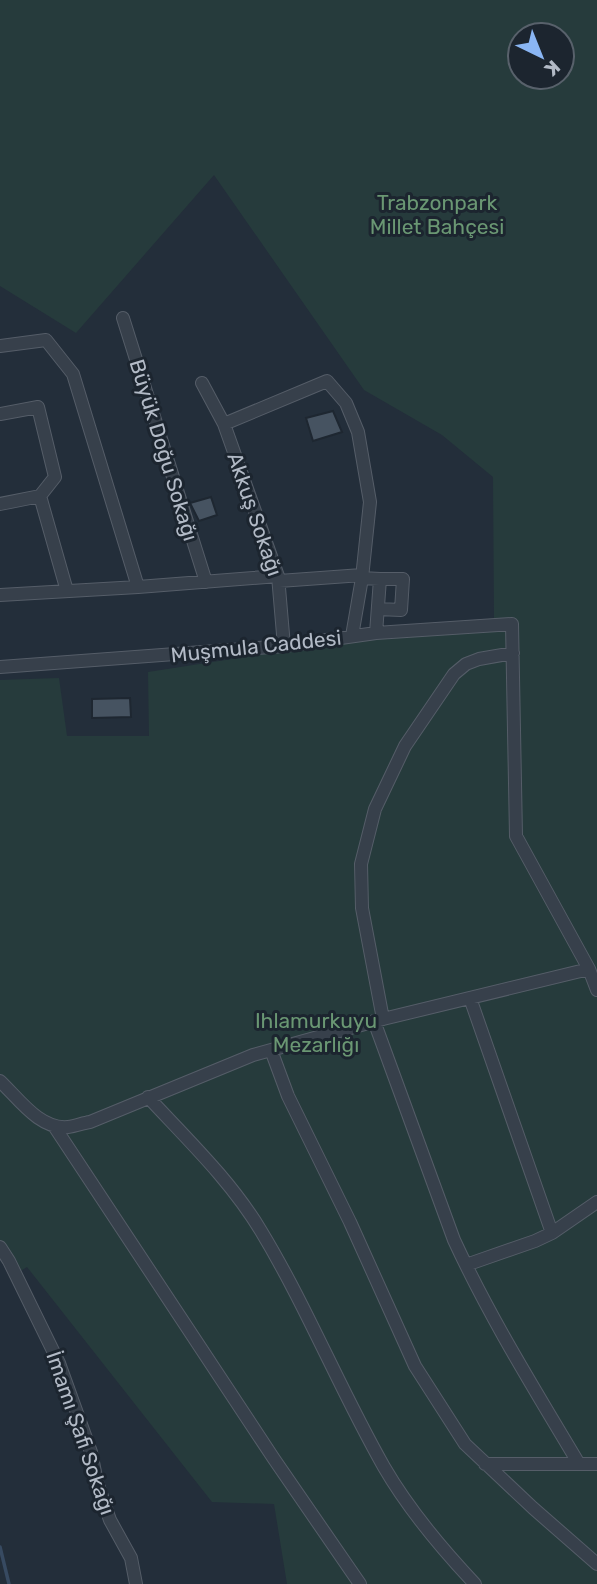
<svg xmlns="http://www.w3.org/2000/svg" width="597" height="1584" viewBox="0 0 597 1584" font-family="Rubik,sans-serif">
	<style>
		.green { fill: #263b3c; fill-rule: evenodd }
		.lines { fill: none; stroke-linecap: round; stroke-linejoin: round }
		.stream { stroke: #374a61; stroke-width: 3.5 }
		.building { fill: #465361; stroke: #1e2731; stroke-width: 2 }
		.minor-casing { stroke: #555d68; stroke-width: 14 }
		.minor { stroke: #37404b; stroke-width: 12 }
		.labels { text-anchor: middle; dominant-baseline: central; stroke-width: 6; stroke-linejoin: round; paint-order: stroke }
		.park-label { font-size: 21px; fill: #6a9773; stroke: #1c252f }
		.street-label { font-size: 21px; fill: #b2bac6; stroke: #1c252f }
	</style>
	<rect width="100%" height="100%" fill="#232e3a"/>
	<path class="green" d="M0 0H597V1584H287L274 1504 212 1502 27 1267 17 1273 0 1242V680L59 678 67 736H149L148 672 494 618 493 477 442 435 364 390 214 175 76 333 0 286ZM520 35H562V77H520Z"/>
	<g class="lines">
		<path class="stream" d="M0 1547 9 1584"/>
	</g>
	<path class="building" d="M333 411 342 432 313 441 306 418Z
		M211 497 217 515 199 521 190 503Z
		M130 698 131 717 92 718V699Z"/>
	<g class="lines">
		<defs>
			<path id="minor" d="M123 318 206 582
				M0 346 46 340 73 374 138 587 0 595
				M202 383 224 424 278 576 284 646
				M0 414 38 407 55 477 40 496 67 591
				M224 424 327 381 346 403 358 432 370 502 362 578 352 636
				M0 504 40 496
				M362 578 380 579 376 633
				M279 581 362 575
				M138 587 278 576
				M378 609 401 610 403 579H380
				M0 667 284 646 376 633 512 624 516 836 589 969 597 990
				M470 998 552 1233
				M383 1019 362 908 361 864 375 809 405 746 454 674 466 664 479 659 513 653
				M374 1021 454 1240C490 1318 535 1390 579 1464
				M271 1050 288 1096 350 1222 415 1366 465 1444 533 1508 597 1564
				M0 1081C19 1099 40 1130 68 1127 76 1126 83 1123 90 1122L253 1055 383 1019 589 969
				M148 1097C188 1140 231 1181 261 1231 307 1307 340 1390 384 1467 409 1510 441 1548 475 1584
				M54 1126 274 1459 360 1584
				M0 1247 9 1261 59 1363 91 1452 97 1482 110 1520 131 1558 136 1584
				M466 1265 535 1241 552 1233 597 1202
				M485 1464H597"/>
		</defs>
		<use href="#minor" class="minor-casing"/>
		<use href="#minor" class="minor"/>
	</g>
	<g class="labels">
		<g class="park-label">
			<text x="437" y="202">Trabzonpark<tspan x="437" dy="24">Millet Bahçesi</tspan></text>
			<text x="316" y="1020">Ihlamurkuyu<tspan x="316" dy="24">Mezarlığı</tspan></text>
		</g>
		<g class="street-label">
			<text transform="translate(164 450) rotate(73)">Büyük Doğu Sokağı</text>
			<text transform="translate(255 514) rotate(71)">Akkuş Sokağı</text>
			<text transform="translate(256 646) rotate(-6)">Muşmula Caddesi</text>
			<text transform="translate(81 1433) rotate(71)">İmamı Şafi Sokağı</text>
		</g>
	</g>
	<g transform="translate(541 56) rotate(137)"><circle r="33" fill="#1c252f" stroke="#58616b" stroke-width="2"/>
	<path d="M0-5L12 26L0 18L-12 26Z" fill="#8ab6f4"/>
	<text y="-10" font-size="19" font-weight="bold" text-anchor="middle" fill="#b2bac6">K</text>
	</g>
</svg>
